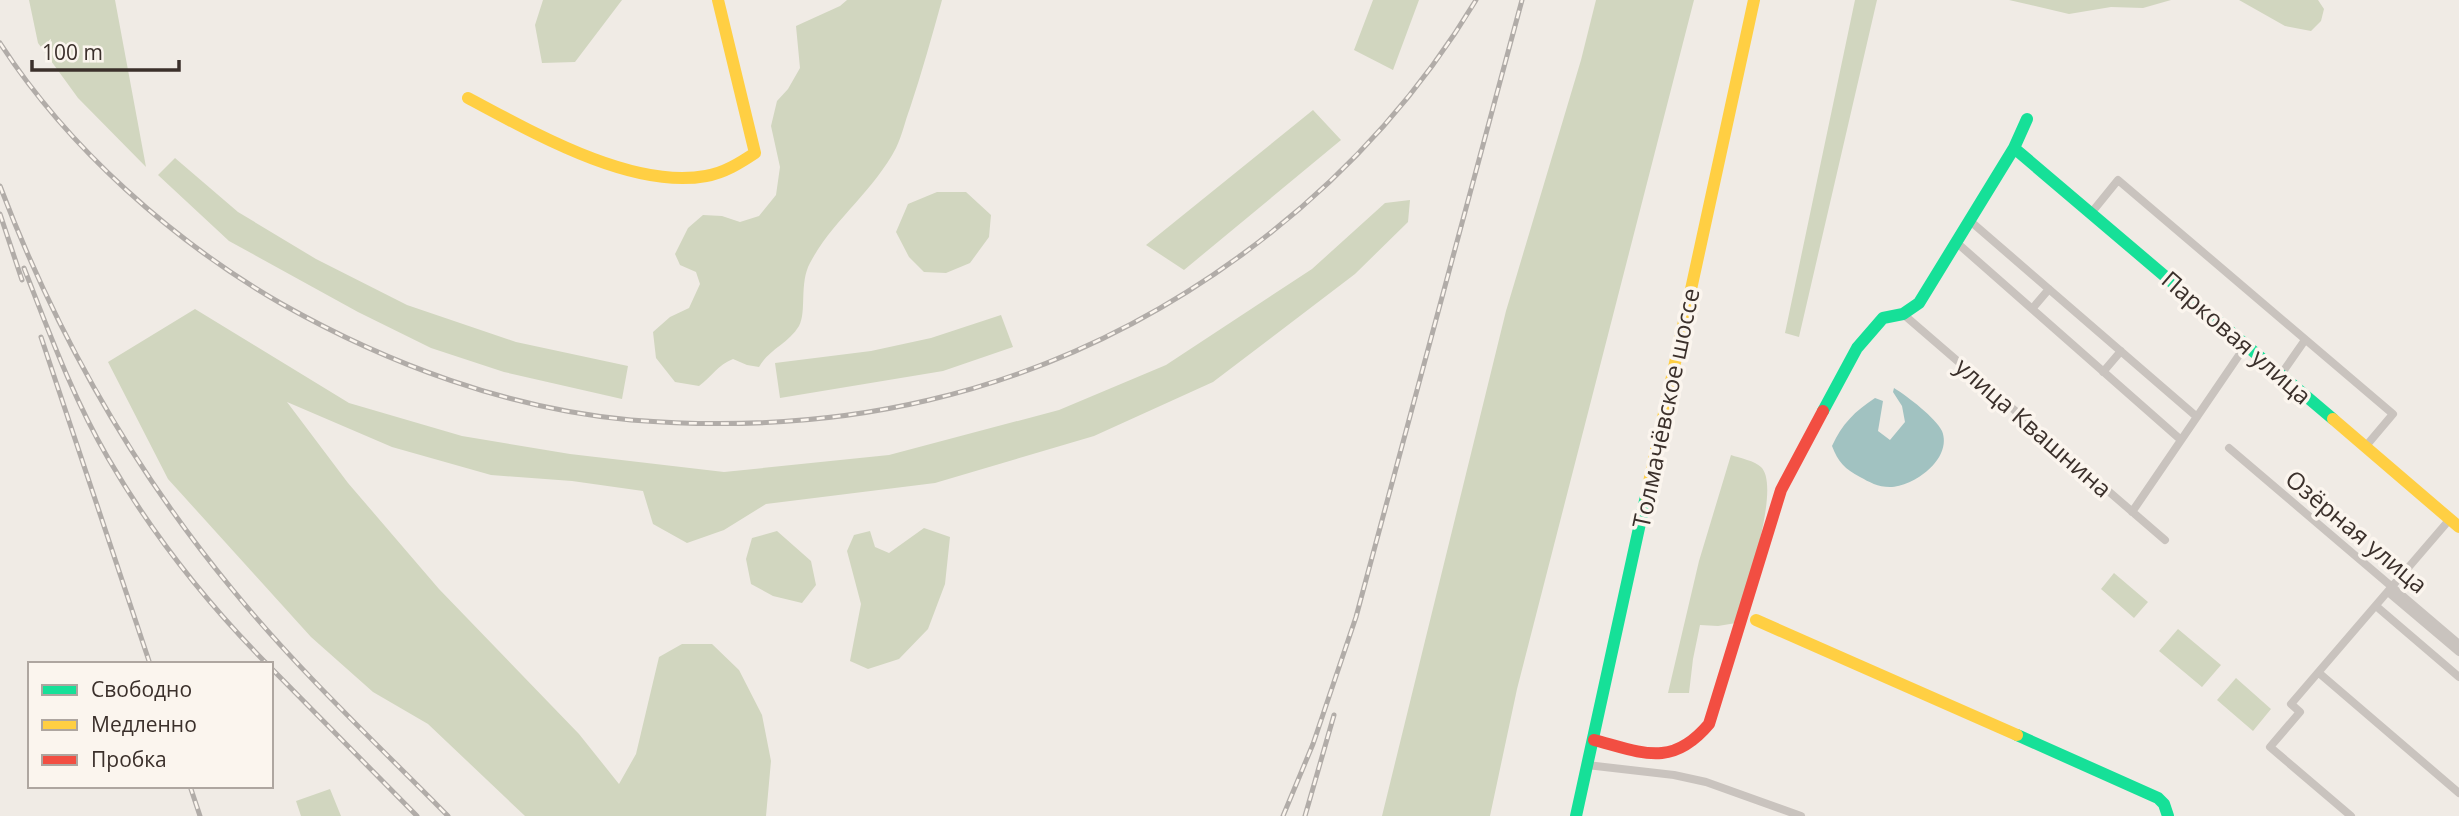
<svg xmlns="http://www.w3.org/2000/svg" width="2459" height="816" viewBox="0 0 2459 816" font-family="'Open Sans',sans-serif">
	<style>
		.green { fill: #d1d6bf }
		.water { fill: #a1c2c1 }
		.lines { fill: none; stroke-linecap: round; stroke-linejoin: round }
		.street { stroke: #c9c3be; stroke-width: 8 }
		.fast { stroke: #16e098; stroke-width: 12 }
		.slow { stroke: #ffcf43; stroke-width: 12 }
		.jam { stroke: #f24e42; stroke-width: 12 }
		.rail-casing { stroke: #b1aca8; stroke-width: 5 }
		.rail { stroke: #fbf5ee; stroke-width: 2.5; stroke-dasharray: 8; stroke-linecap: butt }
		.labels { text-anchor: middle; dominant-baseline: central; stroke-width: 7; stroke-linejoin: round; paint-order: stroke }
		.street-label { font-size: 24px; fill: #3b302b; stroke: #fbf5ee }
	</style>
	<rect width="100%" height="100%" fill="#f0ebe5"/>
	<path class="green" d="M29 0H115L146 167 78 98 38 43Z
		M543 0H622L575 62 542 63 535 25Z
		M847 0H942C932 36 922 72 910 108 905 121 902 136 896 148 873 192 832 221 810 263 799 283 807 312 799 326 788 344 769 349 759 367L747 365 733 359C718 365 712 376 699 386L675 382 656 358 653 332 670 317 689 308 700 284 696 272 680 265 675 254 688 228 703 215 722 216 740 222 759 216 776 195 780 167 771 126 777 101 788 89 800 68 796 26 840 6Z
		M1373 0H1419L1393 70 1354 50Z
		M1596 0H1694L1517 689 1490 816H1382L1506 311 1581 60Z
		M1855 0H1877L1799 337 1785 333Z
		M2009 0H2171L2143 8 2111 7 2069 14Z
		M2239 0H2318L2324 9 2321 21 2311 31 2285 26Z
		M1313 110 1341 140 1184 270 1146 245Z
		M175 158 238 212 316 259 407 305 516 342 628 366 622 399 504 372 431 348 358 312 229 241 158 175Z
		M937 192H966L991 215 989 237 970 263 946 273 924 272 909 257 896 232 908 204Z
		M1410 200 1408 222 1355 274 1213 382 1094 436 935 483 766 504 724 530 687 543 653 524 643 491 572 481 491 475 392 447 287 402 348 483 439 589 579 734 619 784 636 754 659 657 682 644H712L739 670 762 715 771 761 766 816H525L428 724 373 692 311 637 168 479 108 362 195 309 349 403 462 436 570 454 724 472 889 455 1059 410 1166 365 1312 269 1385 203Z
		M1001 315 1013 347 943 371 780 398 775 363 871 351 931 338Z
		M1731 455C1740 458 1755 461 1761 467 1782 487 1744 595 1736 623L1718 626 1700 625 1693 659 1689 693H1668L1699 561Z
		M924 528 950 537 945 584 928 629 899 659 868 669 850 661 861 604 847 551 854 535 870 531 875 547 889 553Z
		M777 531 811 561 816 585 802 603 773 596 751 584 746 559 752 538Z
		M2114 573 2148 602 2134 618 2101 589Z
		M2178 629 2221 665 2202 687 2159 651Z
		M2236 678 2271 709 2253 731 2217 700Z
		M330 789 341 816H301L296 801Z"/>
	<path class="water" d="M1894 388C1907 396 1936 418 1942 431 1953 459 1913 487 1890 487 1878 487 1869 482 1860 477 1845 469 1838 462 1832 446 1842 424 1855 411 1875 398L1883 401 1878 431 1890 440 1905 422 1902 406 1893 392Z"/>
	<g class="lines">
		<path class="street" d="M2092 212 2118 180 2393 414 2366 446
			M1969 220 2197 417
			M1956 242 2181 440
			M2032 309 2049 289
			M1903 314 2165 540
			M2103 372 2121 351
			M2280 376 2305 340
			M2229 448 2459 644
			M2132 512 2246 345
			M2388 592 2459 652
			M2376 606 2459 677
			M2319 673 2459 793
			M1587 765 1674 775 1706 782 1801 816
			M2351 816 2270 747 2300 712 2291 704 2450 519"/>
		<path class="fast" d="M2014 148 2333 419
			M1823 411 1857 348 1883 318 1903 314 1919 303 2014 148 2027 119
			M2017 735 2158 798 2164 804 2168 816
			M1576 816 1646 496"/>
		<path class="slow" d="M468 98C532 132 632 190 706 176 724 173 740 163 755 153L718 0
			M2333 419 2459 527
			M1646 496 1754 0
			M1756 620 2017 735"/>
		<path class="jam" d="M1594 740C1643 753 1672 768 1709 724L1781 490 1823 411"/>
		<defs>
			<path id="rail" d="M0 43C68 148 174 242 282 304 388 364 509 409 631 420 730 428 832 423 929 400 1154 347 1357 198 1476 0
				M0 186C55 331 133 469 232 589 298 670 375 742 448 816
				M0 214 22 280
				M24 268C49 332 73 398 108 458 152 534 206 602 267 664
				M41 337 150 664
				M271 668 417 816
				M190 786 200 816
				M1283 816 1313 744 1356 617 1522 0
				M1305 816 1334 715"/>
		</defs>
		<use href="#rail" class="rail-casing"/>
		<use href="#rail" class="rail"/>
	</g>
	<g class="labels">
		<g class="street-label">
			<text transform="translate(2237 337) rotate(41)">Парковая улица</text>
			<text transform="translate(1665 408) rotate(-78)">Толмачёвское шоссе</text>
			<text transform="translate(2034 427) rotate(41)">улица Квашнина</text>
			<text transform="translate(2357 531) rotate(40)">Озёрная улица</text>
		</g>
	</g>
	<rect x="28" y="662" width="245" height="126" fill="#fbf5ee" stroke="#aea6a0" stroke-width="2"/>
	<rect x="42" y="685" width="35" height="10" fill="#16e098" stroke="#aea6a0" stroke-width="2"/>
	<text x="91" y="697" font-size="21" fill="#3b302b">Свободно</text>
	<rect x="42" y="720" width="35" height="10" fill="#ffcf43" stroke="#aea6a0" stroke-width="2"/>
	<text x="91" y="732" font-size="21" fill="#3b302b">Медленно</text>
	<rect x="42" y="755" width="35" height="10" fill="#f24e42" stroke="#aea6a0" stroke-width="2"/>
	<text x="91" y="767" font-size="21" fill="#3b302b">Пробка</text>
	<path d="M32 60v10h147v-10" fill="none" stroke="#3b302b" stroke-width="3.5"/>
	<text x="42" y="60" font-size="21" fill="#3b302b" stroke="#fbf5ee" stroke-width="5" paint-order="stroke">100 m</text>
</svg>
